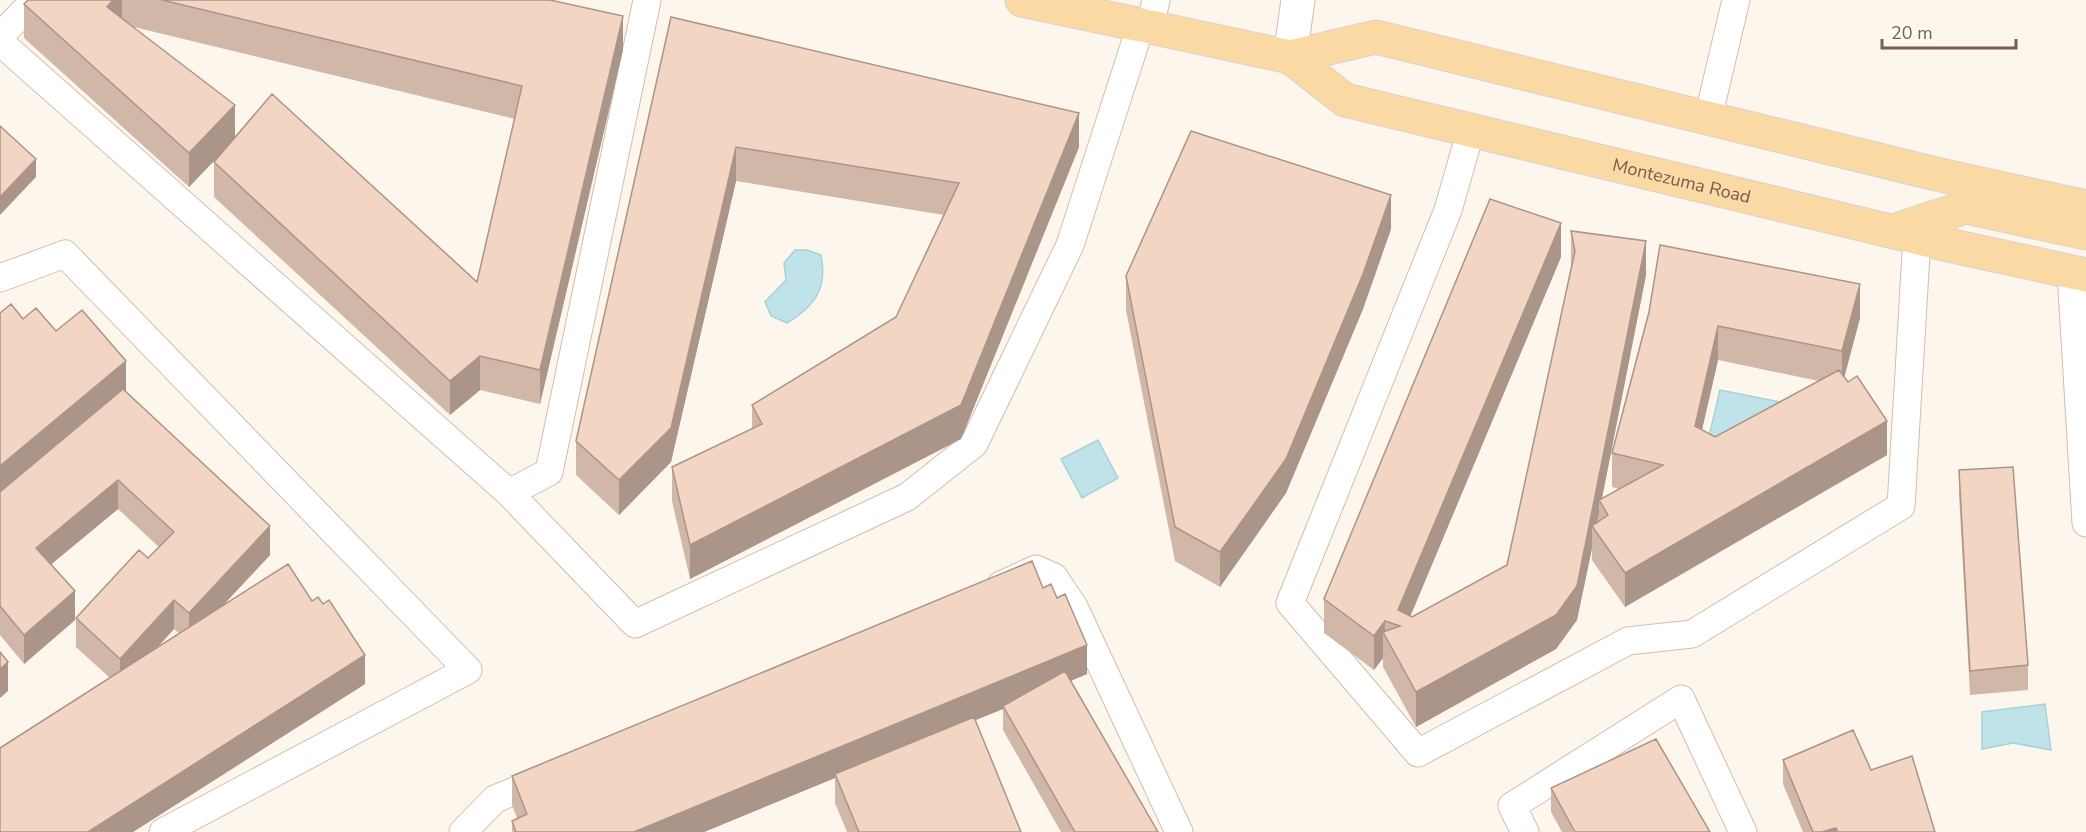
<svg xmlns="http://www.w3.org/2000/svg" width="2086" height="832" viewBox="0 0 2086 832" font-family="'Nunito Sans',sans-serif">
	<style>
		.water { fill: #bfe3e8; stroke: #a5d3da; stroke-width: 1.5 }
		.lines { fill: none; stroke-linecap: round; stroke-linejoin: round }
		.service-casing { stroke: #d1beb0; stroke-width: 29 }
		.tertiary-casing { stroke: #d1beb0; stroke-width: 35 }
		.primary-casing { stroke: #dad1cd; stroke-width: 35 }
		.service { stroke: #fff; stroke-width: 27 }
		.tertiary { stroke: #fff; stroke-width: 33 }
		.primary { stroke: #fbd9a5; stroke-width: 33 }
		.wall { fill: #d1b7a8; fill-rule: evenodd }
		.shaded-wall { fill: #aa9588 }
		.building { fill: #f3d5c3; stroke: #aa9588; stroke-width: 1.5 }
		.labels { text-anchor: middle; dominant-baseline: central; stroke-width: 5; stroke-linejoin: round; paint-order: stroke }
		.street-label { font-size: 18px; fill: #7a5c4d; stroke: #fffaf3 }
	</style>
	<rect width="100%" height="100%" fill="#fdf6ec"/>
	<path class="water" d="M795 250H807L821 255C828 289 814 307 787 323L771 316 765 302 786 280 784 263Z
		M1720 390 1780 402 1782 418 1707 445Z
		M1098 440 1118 478 1082 498 1061 459Z
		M2045 704 2051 750 2013 743 1982 749V712Z"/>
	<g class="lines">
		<defs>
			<path id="service" d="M1150 27 1156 0
				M0 36 35 0
				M0 42 509 493 635 624 907 497 974 444 1070 245 1141 25
				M1708 118 1736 0
				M1471 130 1448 210 1290 603 1418 753 1628 641 1692 634 1901 506 1917 237
				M2071 272 2086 523
				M0 278 65 254 468 670 163 832
				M509 493 549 472 647 0
				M1001 585 1036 569 1054 577 1074 607 1179 832
				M463 832 495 799 546 778
				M1525 832 1512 806 1681 699 1743 832"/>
			<path id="tertiary" d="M1290 57 1298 0"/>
			<g id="primary">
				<path d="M1022 0 1141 25"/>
				<path d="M1150 27 1290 57 1376 37 1936 174 2086 207"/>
				<path id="s1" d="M1290 57 1345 100 1948 245 2086 275"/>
				<path d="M1893 231 1966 207 2086 233"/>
			</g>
		</defs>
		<use href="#service" class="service-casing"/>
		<use href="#tertiary" class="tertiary-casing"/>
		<use href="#primary" class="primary-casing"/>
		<use href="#service" class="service"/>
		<use href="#tertiary" class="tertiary"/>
		<use href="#primary" class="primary"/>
	</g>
	<path class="wall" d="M28 0H550L623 50 540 404 480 390 450 415 214 197V162L226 148 189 187 24 38V4ZM134 27 515 119 477 282 235 138Z
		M671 17 1079 147 961 439 690 579 672 501V467L752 429V405L896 317 944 215 736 181 671 462 619 515 576 475V441Z
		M1391 229 1363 309 1286 493 1220 587 1175 561 1126 310V276Z
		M1571 231 1646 275 1602 498 1619 489 1612 487V453L1649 312 1860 318 1844 377 1887 455 1625 607 1592 560V548L1577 620 1556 649 1416 727 1383 667V658L1374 670 1324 633V599L1561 257 1410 616 1412 617 1507 565 1571 267ZM1718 360 1819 381 1715 437 1702 430Z
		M0 281V313L23 319 56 331 126 391 270 555 222 606 365 684 133 832H0L110 678 76 647V618L148 558 159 547 118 509 51 564 75 620 24 664 0 635ZM174 629 180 634 156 649Z
		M1959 470 2028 665V690L1970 695 1959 494Z
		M1043 588 1087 674 1071 681 1158 832H1061L1003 730V709L975 720 1021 832H847L835 803V778L704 832H512V821L517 818 512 805V776Z
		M1783 760 1871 770 1935 832H1803L1783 784Z
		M1551 788 1710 832H1562L1551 812Z"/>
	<path class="shaded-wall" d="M113 0H122V25L107 7Z
		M623 16V50L540 404V370Z
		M235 105V139L189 187V153Z
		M1079 113V147L961 439 690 579V545Z
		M736 147V181L671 462 619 515V480Z
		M36 159V177L0 215V197Z
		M1391 195V229L1363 309 1286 493 1220 587V552Z
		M1561 223V257L1400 641 1398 610Z
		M1646 241V275L1601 503 1599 500V513L1595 531 1592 526V548L1577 620 1556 649 1416 727V692L1556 615Z
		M1860 284V318L1842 386V351Z
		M1718 326V360L1695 460V426Z
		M480 356V390L450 415V381Z
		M126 361V395L0 501V466Z
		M1887 421V455L1625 607V573Z
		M118 480V509L36 577V548Z
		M270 526V555L189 642V613Z
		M75 591V620L24 664V635Z
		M174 600V629L120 688V659Z
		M1385 621V636L1383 632V658L1374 670V636Z
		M1087 645V674L1004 708 1003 706V709L836 777 835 774V778L704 832H634Z
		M365 655V684L133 832H88Z
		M8 662V691L0 698V669Z
		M1836 828V832H1822Z"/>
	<path class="building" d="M28 0H113L107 7 235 105 189 153 24 4Z
		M162 0H550L623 16 540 370 480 356 450 381 214 162 272 94 477 282 522 86Z
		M671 17 1079 113 961 405 690 545 672 467 762 424 752 405 896 317 959 183 736 147 671 428 619 480 576 441Z
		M0 126 36 159 0 197Z
		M1191 131 1391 195 1363 274 1286 459 1220 552 1175 527 1126 276Z
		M1490 199 1561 223 1398 610 1412 617 1507 565 1575 251 1571 231 1646 241 1577 586 1556 615 1416 692 1383 632 1400 626 1385 621 1374 636 1324 599Z
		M1660 245 1860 284 1842 351 1718 326 1695 426 1715 437 1839 370 1848 382 1857 376 1887 421 1625 573 1592 526 1608 515 1599 500 1663 465 1612 453 1649 312Z
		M11 304 23 319 36 308 56 331 82 310 126 361 0 466V313Z
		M123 389 270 526 189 613 174 600 120 659 76 618 139 550 148 558 174 532 118 480 36 548 75 591 24 635 0 606V492Z
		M2013 467 2028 665 1970 671 1959 470Z
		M1032 561 1043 588 1051 584 1057 598 1065 594 1087 645 634 832H516L512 821 527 814 512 776Z
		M288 564 312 601 318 597 323 604 329 600 365 655 88 832H0V748Z
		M0 652 8 662 0 669Z
		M1065 671 1158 832H1075L1003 706Z
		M974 717 1021 832H859L835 774Z
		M1853 730 1871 770 1912 756 1935 832H1838L1836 828 1822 832H1813L1783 760Z
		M1656 739 1710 832H1575L1551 788Z"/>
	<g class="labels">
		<g class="street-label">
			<text stroke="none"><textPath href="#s1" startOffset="416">Montezuma Road</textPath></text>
		</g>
	</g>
	<path d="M1882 39v9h134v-9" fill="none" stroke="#7a5c4d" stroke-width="3"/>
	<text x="1891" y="39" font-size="18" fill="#7a5c4d" stroke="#fffaf3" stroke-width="4.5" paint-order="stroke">20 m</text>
</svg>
